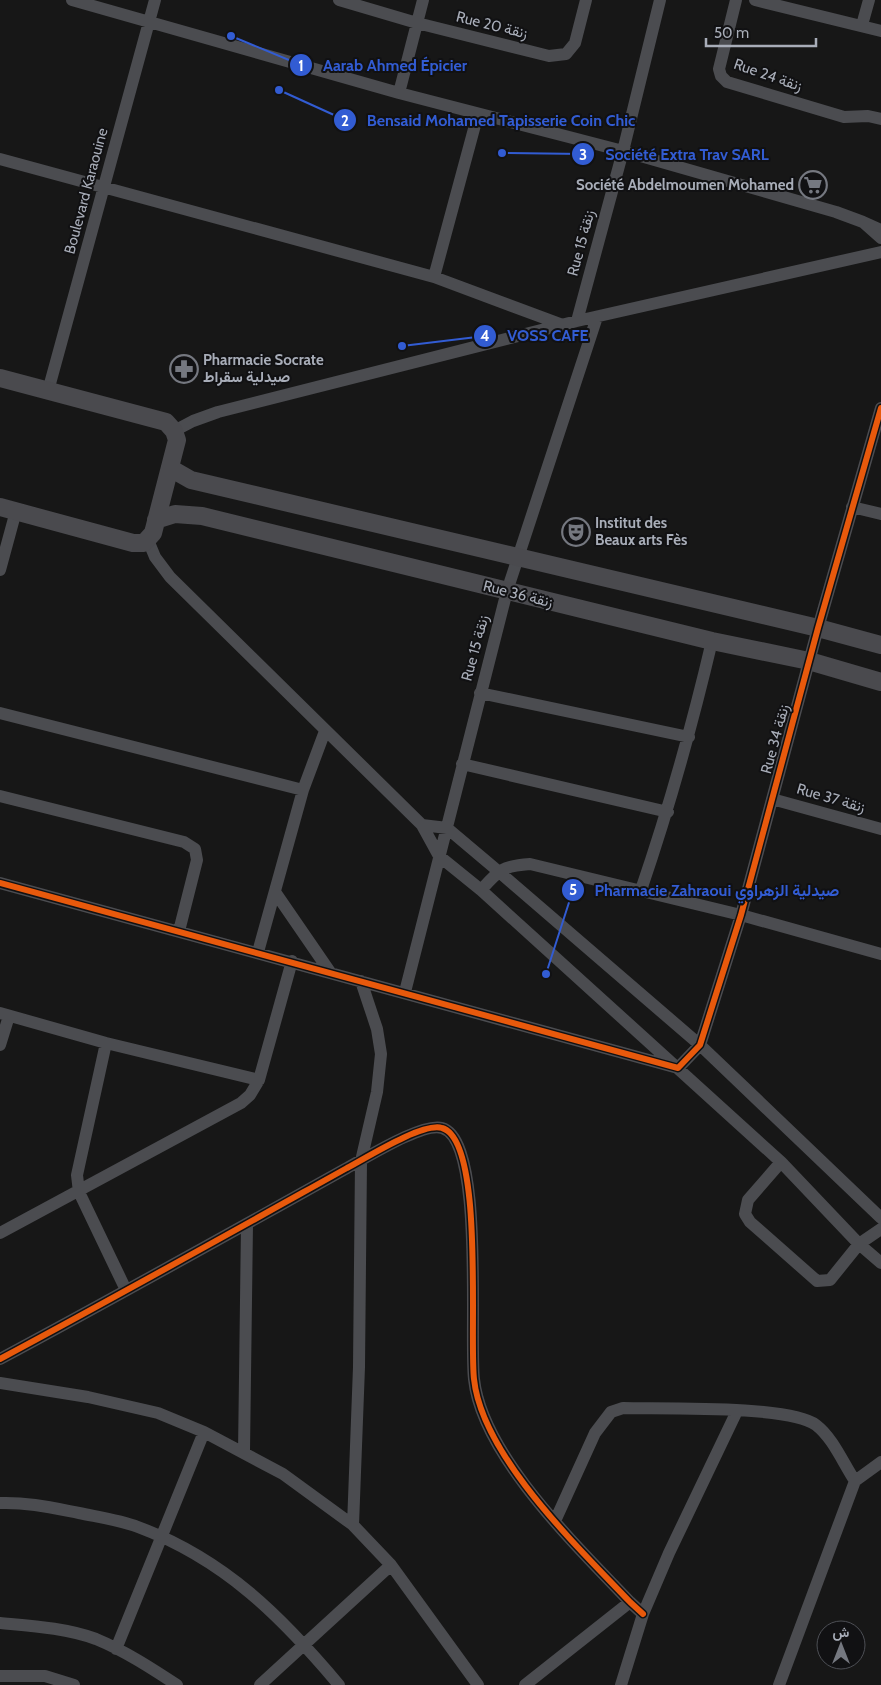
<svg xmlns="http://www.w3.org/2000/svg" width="881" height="1685" viewBox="0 0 881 1685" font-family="Cabin,Vazirmatn,sans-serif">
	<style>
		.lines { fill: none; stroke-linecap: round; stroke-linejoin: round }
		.street { stroke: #4b4c50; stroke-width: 12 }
		.secondary { stroke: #4a4a4e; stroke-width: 18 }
		.cycleway-casing { stroke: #111113; stroke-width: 9 }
		.cycleway { stroke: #e8590c; stroke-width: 6 }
		.labels { text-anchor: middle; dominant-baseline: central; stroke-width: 4; stroke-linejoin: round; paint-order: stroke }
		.street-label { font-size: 15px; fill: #a8adb8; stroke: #111113 }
		.poi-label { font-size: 15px; font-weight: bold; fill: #a8adb8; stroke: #111113; text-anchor: start }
		.leader { fill: none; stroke: #325cd3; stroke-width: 2 }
		.callout-dot { fill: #325cd3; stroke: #111113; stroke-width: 2 }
		.mark-label { font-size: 15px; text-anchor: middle; font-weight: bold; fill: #fff }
		.callout-label { font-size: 16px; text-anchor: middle; font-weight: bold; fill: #325cd3; stroke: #111113; stroke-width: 4; stroke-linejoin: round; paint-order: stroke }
	</style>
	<rect width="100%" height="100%" fill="#171717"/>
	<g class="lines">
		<path class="street" d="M72 0 399 93 623 151 836 212 863 222
			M339 0 417 23 549 56 566 54 575 43 586 0
			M736 0 719 69 721 76 727 82 844 117 868 116 881 119
			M755 0 881 31
			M862 25 869 0
			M399 93 423 0
			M0 159 434 277 563 325
			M881 230 863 222 881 238
			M434 277 478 114
			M577 321 623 151 660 0
			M48 391 155 0
			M174 431 193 421 218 412 577 321 881 252
			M852 507 881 514
			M148 540 155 557 170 577 422 825 439 856 481 890 781 1162 859 1244 881 1263
			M0 570 16 511
			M480 693 689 737
			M0 713 303 790
			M462 764 668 812
			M0 796 184 842 195 849 197 860 179 931
			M772 799 881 829
			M422 825 447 828 498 871 700 1045 881 1218
			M0 883 678 1068 700 1045 741 915 818 628 881 408
			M481 890C499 870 502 866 530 864L741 915 881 954
			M641 890C669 808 692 726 712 641
			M275 892 330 972
			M258 952 303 790 325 731
			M405 992 507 591 597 317
			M0 1013 106 1043 259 1080
			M106 1043 77 1175 79 1192 126 1290
			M0 1045 9 1016
			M781 1162 748 1200 745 1214 750 1222 817 1281 830 1280 859 1244 881 1229
			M0 1233 241 1103 250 1095 259 1080 292 961
			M0 1359C116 1297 232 1232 347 1168 366 1158 423 1122 442 1128 485 1140 469 1338 474 1379 482 1456 579 1548 630 1602L643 1614
			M0 1383 88 1397 158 1413 204 1432 283 1474 353 1525 391 1565 478 1685
			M244 1452 247 1224
			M0 1503C27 1502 53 1508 79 1513 98 1517 120 1520 138 1527 224 1559 281 1616 339 1685
			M555 1521 595 1433 611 1412 623 1408C660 1409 790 1405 816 1425 833 1438 843 1463 855 1481
			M353 1525 359 1367 361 1161 377 1092 381 1054 377 1029 361 981
			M0 1623C32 1626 66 1628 96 1639 125 1651 151 1668 177 1685
			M116 1649 204 1432
			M0 1676H45L74 1685
			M260 1685 391 1565
			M525 1685 630 1602
			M621 1685 643 1614 669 1553 737 1411
			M779 1685 855 1481 881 1462"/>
		<path class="secondary" d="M0 378 166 422 174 431 177 440 153 533 144 543H133L0 507
			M170 468 191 480 818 628 881 645
			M156 520 175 514 202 516 712 641 809 661 881 682"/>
		<defs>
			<path id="cycleway" d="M0 883 678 1068 700 1045 741 915 818 628 881 408
				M0 1359C116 1297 232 1232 347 1168 366 1158 423 1122 442 1128 485 1140 469 1338 474 1379 482 1456 579 1548 630 1602L643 1614"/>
		</defs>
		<use href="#cycleway" class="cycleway-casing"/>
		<use href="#cycleway" class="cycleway"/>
	</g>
	<defs>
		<symbol id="supermarket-ring" viewBox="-11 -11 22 22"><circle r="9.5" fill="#111113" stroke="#757880" stroke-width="1.5"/><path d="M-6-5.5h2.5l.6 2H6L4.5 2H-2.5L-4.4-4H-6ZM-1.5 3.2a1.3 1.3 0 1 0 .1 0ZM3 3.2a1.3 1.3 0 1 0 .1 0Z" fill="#757880"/></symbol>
		<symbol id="pharmacy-ring" viewBox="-11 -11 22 22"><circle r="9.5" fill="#111113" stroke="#757880" stroke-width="1.5"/><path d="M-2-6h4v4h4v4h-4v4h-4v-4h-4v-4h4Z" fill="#757880"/></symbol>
		<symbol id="theatre-ring" viewBox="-11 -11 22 22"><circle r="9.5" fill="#111113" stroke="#757880" stroke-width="1.5"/><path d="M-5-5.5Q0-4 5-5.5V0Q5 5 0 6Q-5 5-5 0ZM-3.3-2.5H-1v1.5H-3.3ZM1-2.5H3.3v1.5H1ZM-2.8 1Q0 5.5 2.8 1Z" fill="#757880"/></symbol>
	</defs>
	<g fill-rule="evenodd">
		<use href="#supermarket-ring" x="797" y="169" width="32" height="32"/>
		<use href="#pharmacy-ring" x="168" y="353" width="32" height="32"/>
		<use href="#theatre-ring" x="560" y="516" width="32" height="32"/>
	</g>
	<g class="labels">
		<g class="street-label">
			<text transform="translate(492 25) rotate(14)">Rue 20 زنقة</text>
			<text transform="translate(768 75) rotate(19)">Rue 24 زنقة</text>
			<text transform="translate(86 191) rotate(-75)">Boulevard Karaouine</text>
			<text transform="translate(581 243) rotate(-75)">Rue 15 زنقة</text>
			<text transform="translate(518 594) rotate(14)">Rue 36 زنقة</text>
			<text transform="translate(475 648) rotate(-75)">Rue 15 زنقة</text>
			<text transform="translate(775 739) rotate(-75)">Rue 34 زنقة</text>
			<text transform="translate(831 798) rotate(16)">Rue 37 زنقة</text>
		</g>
		<g class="poi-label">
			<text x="794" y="185" text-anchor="end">Société Abdelmoumen Mohamed</text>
			<text x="203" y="360">Pharmacie Socrate<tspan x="203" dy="17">صيدلية سقراط</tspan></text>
			<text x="595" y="523">Institut des<tspan x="595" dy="17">Beaux arts Fès</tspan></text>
		</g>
	</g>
	<path class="leader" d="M231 36L301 65M279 90L345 120M502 153L583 154M402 346L485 336M546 974L573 890"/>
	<g class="callout-dot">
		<circle cx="231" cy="36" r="5"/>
		<circle cx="279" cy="90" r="5"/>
		<circle cx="502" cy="153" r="5"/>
		<circle cx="402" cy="346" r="5"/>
		<circle cx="546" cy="974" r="5"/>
		<circle cx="301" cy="65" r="12"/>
		<circle cx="345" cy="120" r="12"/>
		<circle cx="583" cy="154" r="12"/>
		<circle cx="485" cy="336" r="12"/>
		<circle cx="573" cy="890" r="12"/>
	</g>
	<g class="mark-label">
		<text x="301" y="71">1</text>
		<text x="345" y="126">2</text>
		<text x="583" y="160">3</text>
		<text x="485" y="341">4</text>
		<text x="573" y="895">5</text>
	</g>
	<g class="callout-label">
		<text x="395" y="71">Aarab Ahmed Épicier</text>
		<text x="501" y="126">Bensaid Mohamed Tapisserie Coin Chic</text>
		<text x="687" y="160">Société Extra Trav SARL</text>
		<text x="548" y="341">VOSS CAFE</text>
		<text x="717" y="896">Pharmacie Zahraoui صيدلية الزهراوي</text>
	</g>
	<g transform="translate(841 1645)"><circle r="24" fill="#111113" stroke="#4d4f55"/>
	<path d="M0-4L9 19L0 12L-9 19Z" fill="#757880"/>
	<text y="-8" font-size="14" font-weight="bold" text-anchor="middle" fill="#a8adb8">ش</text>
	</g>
	<path d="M706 38v8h110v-8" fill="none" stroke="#a8adb8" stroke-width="2.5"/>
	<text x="714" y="38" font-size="15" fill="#a8adb8" stroke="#111113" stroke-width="4" paint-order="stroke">50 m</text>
</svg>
